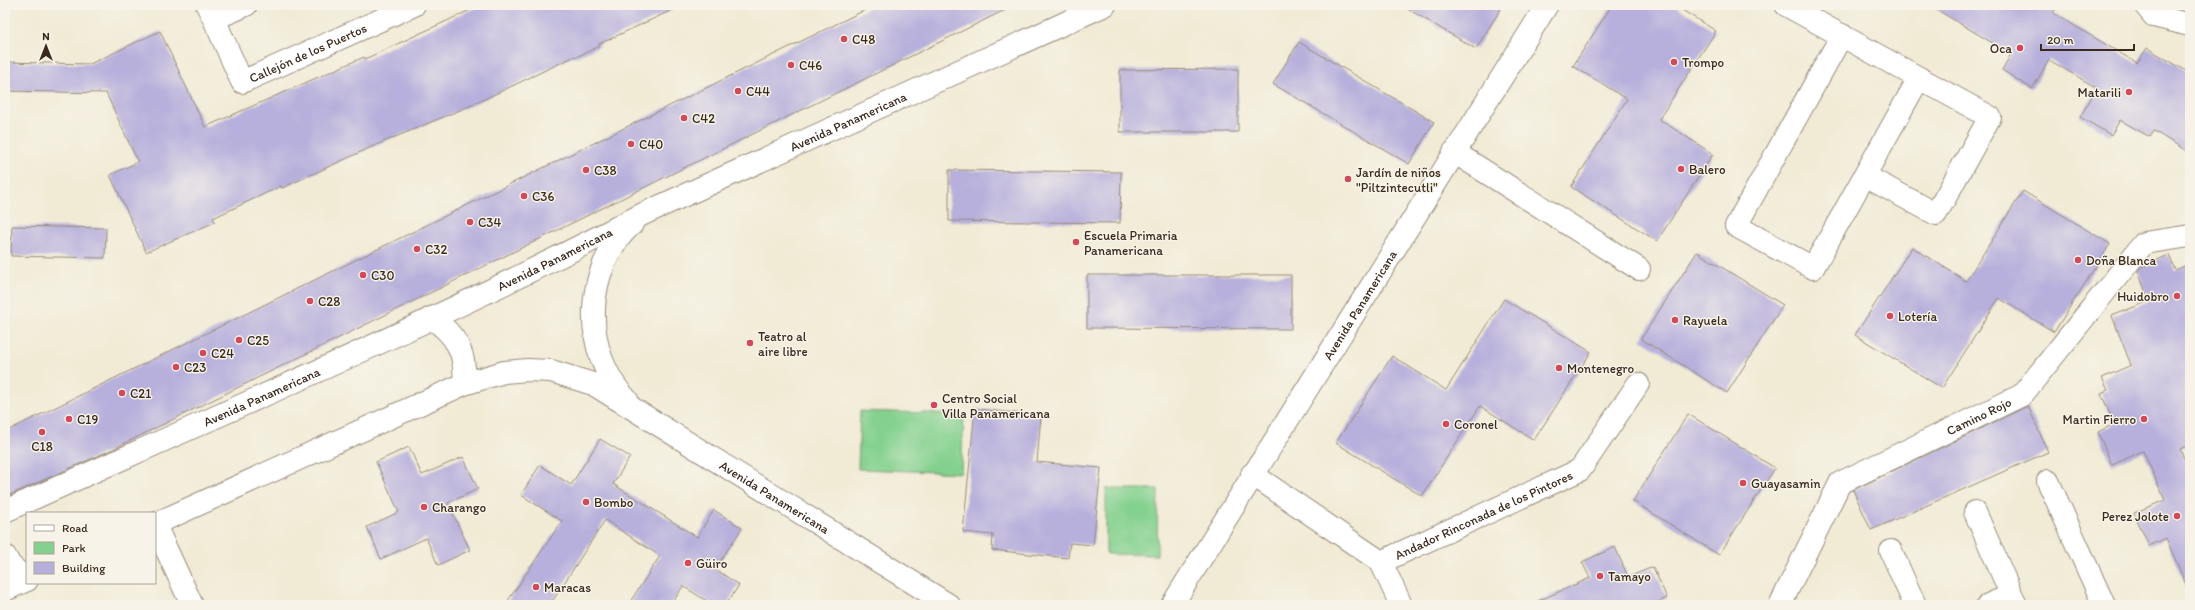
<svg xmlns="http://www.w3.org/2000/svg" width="2195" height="610" viewBox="0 0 2195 610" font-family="Itim,sans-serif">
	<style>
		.green { fill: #84d18f; stroke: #607e56 }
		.building { fill: #b7b0dc }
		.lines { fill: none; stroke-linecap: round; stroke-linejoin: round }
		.minor-casing { stroke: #968a7a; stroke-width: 24 }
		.minor { stroke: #fff; stroke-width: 22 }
		.poi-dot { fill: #d1495b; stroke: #f7f3e8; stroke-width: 1.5 }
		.labels { text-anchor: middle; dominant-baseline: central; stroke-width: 3; stroke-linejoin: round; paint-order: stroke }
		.poi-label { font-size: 13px; fill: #3b2a1e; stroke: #f7f3e8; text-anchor: start }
		.street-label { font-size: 13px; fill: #3b2a1e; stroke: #f7f3e8 }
	</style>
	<rect width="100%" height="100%" fill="#f7f3e8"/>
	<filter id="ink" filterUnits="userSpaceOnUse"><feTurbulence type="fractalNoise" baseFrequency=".025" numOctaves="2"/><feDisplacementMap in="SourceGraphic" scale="8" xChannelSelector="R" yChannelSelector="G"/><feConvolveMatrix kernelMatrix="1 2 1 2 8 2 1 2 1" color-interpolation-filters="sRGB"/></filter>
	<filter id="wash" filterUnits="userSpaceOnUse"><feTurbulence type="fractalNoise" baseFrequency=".012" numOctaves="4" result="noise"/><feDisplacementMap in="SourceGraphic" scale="16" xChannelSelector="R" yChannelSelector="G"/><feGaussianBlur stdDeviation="0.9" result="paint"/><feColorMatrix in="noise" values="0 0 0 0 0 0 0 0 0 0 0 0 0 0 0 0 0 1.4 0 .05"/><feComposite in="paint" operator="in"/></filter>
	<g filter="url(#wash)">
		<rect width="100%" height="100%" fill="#f1ebd5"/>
		<path class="green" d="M860 411 964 414 961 473 858 469Z
			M1106 489H1158L1157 555 1106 554Z"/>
		<g id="blocks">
			<path class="building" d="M481 5H683L599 44 600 46 576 57 575 56 472 105 376 145 282 188 281 186 213 218 215 222 146 252 110 175 138 162 106 93 5 91V62L90 64 160 31 205 127 364 57 365 59Z
				M875 5H1015L111 450 5 497V432Z
				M1401 5H1503L1476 49Z
				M1612 5H1674L1716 31 1659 119 1713 154 1657 241 1571 187 1627 99 1573 66Z
				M1929 5H2058L2053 13 2137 63 2147 48 2190 73V153L2154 131 2150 137 2120 120 2111 135 2080 117 2097 88 2049 60 2032 89 2002 70 2011 54Z
				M1299 42 1434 122 1409 164 1273 84Z
				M1238 69V132H1120V70Z
				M949 170 1121 172 1120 223 949 221Z
				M2023 191 2110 244 2054 332 1999 298 1942 388 1855 335 1912 247 1966 281Z
				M12 226 106 228 105 258 11 256Z
				M1697 252 1783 305 1727 393 1641 339Z
				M2169 255 2175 270 2190 264V444L2180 449 2190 471V594L2166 538 2149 546 2134 513 2165 500 2143 451 2112 465 2098 432 2114 424 2101 393 2108 390 2102 378 2131 365 2112 316 2149 301 2138 271 2141 267Z
				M1087 275H1291V329L1087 328Z
				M1504 299 1591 352 1534 440 1480 406 1422 496 1336 443 1392 356 1446 390Z
				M2028 406 2048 452 1871 530 1853 490Z
				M975 409 1041 415 1037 462 1101 468 1093 545 1070 543 1068 558 992 550 993 535 963 532Z
				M1688 414 1775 468 1719 555 1633 501Z
				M600 439 630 457 613 484 697 537 714 510 742 528 715 569 739 585 726 605H713L683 586 671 605H628L660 556 605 520 550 605H505L562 521 521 495 540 465 571 485Z
				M409 447 422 475 463 457 478 489 448 503 470 550 438 565 426 538 381 559 367 527 399 512 376 462Z
				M1615 547 1628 577 1653 567 1667 598 1651 605H1529L1590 578 1582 562Z"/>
		</g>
	</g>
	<g filter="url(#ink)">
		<use href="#blocks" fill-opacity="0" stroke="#968a7a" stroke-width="1"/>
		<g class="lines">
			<defs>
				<g id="minor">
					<path d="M207 5 214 19 246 5"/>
					<path d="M1786 5 1990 117 1936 214 1865 176"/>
					<path d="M2145 5 2154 16 2190 25"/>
					<path id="s1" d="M214 19 242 82 414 5"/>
					<path d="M1842 35 1736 226 1813 268 1919 78"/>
					<path d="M1454 152 1639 269"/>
					<path d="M431 318C456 334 467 354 464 384"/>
					<path d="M627 400C581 353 583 268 632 224"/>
					<path d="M1252 474 1381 562"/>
					<path d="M2048 481 2104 605"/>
					<path id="s2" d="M5 511C219 415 436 322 643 214L1105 5"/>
					<path d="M1975 512 2016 605"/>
					<path id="s3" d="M155 524 464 384 504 372 528 370 551 371 593 384 949 605"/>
					<path d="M155 525 192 605"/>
					<path d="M1891 551 1915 605"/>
					<path d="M5 556 10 565 27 580"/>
					<path id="s4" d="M1381 562 1580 470 1638 384"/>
					<path d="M1381 562 1401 605"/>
					<path d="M5 590 27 580"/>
					<path id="s5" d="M1172 605 1547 5"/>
					<path id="s6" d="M1780 605 1840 483 2022 395 2144 243 2190 236"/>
					<path d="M1988 605 2011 595"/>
				</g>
			</defs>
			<use href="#minor" class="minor-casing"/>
			<use href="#minor" class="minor"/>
		</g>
	</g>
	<g class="poi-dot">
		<circle cx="844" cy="39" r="4"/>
		<circle cx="2020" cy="48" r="4"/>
		<circle cx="1674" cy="62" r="4"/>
		<circle cx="791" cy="65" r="4"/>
		<circle cx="738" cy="91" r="4"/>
		<circle cx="2129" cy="92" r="4"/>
		<circle cx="684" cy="118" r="4"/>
		<circle cx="631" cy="144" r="4"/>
		<circle cx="1681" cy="169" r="4"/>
		<circle cx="586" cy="170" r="4"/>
		<circle cx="1348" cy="179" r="4"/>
		<circle cx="524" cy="196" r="4"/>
		<circle cx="470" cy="222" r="4"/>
		<circle cx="1076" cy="242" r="4"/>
		<circle cx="417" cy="249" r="4"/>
		<circle cx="2078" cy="260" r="4"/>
		<circle cx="363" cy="275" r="4"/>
		<circle cx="2177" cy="296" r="4"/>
		<circle cx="310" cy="301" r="4"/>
		<circle cx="1890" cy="316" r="4"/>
		<circle cx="1675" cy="320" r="4"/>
		<circle cx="239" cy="340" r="4"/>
		<circle cx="750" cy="343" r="4"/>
		<circle cx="203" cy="353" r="4"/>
		<circle cx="176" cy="367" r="4"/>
		<circle cx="1559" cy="368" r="4"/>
		<circle cx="122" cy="393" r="4"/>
		<circle cx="934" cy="405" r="4"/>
		<circle cx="69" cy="419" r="4"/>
		<circle cx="2144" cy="419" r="4"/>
		<circle cx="1446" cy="424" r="4"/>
		<circle cx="42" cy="432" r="4"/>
		<circle cx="1743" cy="483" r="4"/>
		<circle cx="586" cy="502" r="4"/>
		<circle cx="424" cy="507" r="4"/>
		<circle cx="2177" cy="516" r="4"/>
		<circle cx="688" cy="563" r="4"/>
		<circle cx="1600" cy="576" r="4"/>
		<circle cx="536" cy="587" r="4"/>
	</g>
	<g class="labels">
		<g class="poi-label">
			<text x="852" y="39">C48</text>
			<text x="2012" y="48" text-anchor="end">Oca</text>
			<text x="1682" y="62">Trompo</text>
			<text x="799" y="65">C46</text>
			<text x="746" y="91">C44</text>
			<text x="2121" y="92" text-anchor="end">Matarili</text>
			<text x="692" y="118">C42</text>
			<text x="639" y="144">C40</text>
			<text x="1689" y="169">Balero</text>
			<text x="594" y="170">C38</text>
			<text x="1356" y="172">Jardín de niños<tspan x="1356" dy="15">"Piltzintecutli"</tspan></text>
			<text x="532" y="196">C36</text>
			<text x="478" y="222">C34</text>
			<text x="1084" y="235">Escuela Primaria<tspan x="1084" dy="15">Panamericana</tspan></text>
			<text x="425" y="249">C32</text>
			<text x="2086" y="260">Doña Blanca</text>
			<text x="371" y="275">C30</text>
			<text x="2169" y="296" text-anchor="end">Huidobro</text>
			<text x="318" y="301">C28</text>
			<text x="1898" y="316">Lotería</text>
			<text x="1683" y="320">Rayuela</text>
			<text x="758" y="336">Teatro al<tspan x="758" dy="15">aire libre</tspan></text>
			<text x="247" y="340">C25</text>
			<text x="211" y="353">C24</text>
			<text x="184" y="367">C23</text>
			<text x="1567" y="368">Montenegro</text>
			<text x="130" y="393">C21</text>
			<text x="942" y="398">Centro Social<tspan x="942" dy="15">Villa Panamericana</tspan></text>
			<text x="77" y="419">C19</text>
			<text x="2136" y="419" text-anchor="end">Martin Fierro</text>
			<text x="1454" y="424">Coronel</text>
			<text x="42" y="446" text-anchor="middle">C18</text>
			<text x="1751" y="483">Guayasamin</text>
			<text x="594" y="502">Bombo</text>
			<text x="432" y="507">Charango</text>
			<text x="2169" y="516" text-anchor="end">Perez Jolote</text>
			<text x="696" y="563">Güiro</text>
			<text x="1608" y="576">Tamayo</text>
			<text x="544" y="587">Maracas</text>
		</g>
		<g class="street-label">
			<text stroke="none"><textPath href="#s1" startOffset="141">Callejón de los Puertos</textPath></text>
			<text stroke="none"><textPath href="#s2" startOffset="929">Avenida Panamericana</textPath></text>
			<text stroke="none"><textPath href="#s2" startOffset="605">Avenida Panamericana</textPath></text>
			<text stroke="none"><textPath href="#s5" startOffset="354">Avenida Panamericana</textPath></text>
			<text stroke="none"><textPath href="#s2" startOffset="281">Avenida Panamericana</textPath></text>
			<text stroke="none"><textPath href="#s6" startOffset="290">Camino Rojo</textPath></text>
			<text stroke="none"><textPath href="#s3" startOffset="686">Avenida Panamericana</textPath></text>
			<text stroke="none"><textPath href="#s4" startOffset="113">Andador Rinconada de los Pintores</textPath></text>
		</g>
	</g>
	<rect width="2195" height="610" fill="none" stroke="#f7f3e8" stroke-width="20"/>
	<rect x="26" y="512" width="130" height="72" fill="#f7f3e8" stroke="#aca397"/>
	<rect x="34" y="525" width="20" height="6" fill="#ffffff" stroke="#aca397"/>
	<text x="62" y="532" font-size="12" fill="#3b2a1e">Road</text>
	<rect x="34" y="542" width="20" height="12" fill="#84d18f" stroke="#aca397"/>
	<text x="62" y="552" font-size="12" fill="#3b2a1e">Park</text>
	<rect x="34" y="562" width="20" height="12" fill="#b7b0dc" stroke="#aca397"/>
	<text x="62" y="572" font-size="12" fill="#3b2a1e">Building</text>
	<g transform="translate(46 46)" stroke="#f7f3e8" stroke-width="3" paint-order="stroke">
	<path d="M0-3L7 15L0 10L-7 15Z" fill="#3b2a1e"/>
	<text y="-6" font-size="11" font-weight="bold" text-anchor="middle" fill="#3b2a1e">N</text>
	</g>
	<path d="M2041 44v6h93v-6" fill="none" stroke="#3b2a1e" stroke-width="2"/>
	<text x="2047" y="44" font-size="12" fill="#3b2a1e" stroke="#f7f3e8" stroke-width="3" paint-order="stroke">20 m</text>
</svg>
